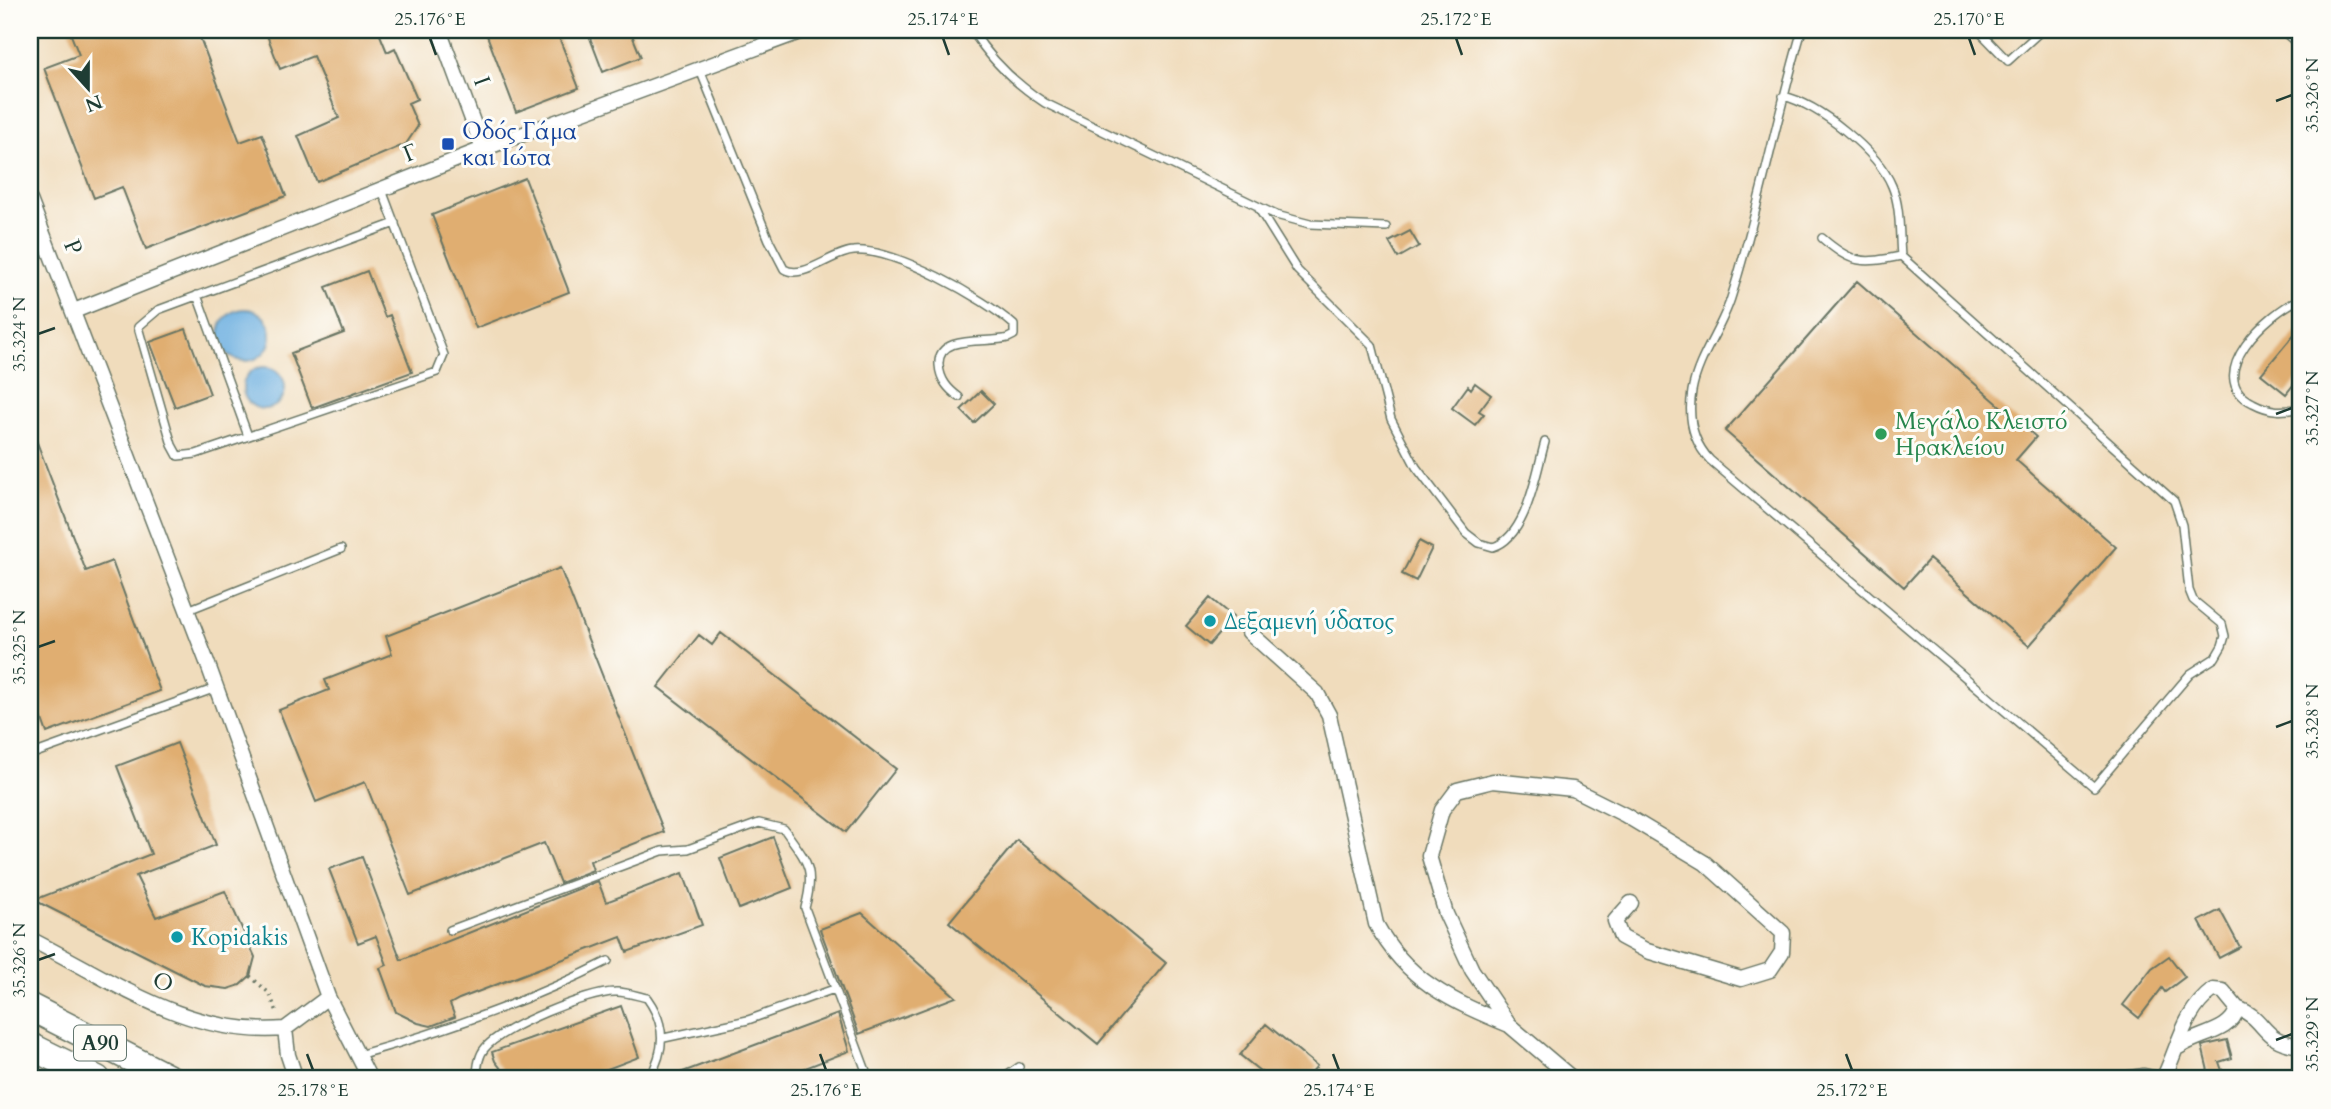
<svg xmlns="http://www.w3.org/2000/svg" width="2331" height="1109" viewBox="0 0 2331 1109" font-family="Cardo,serif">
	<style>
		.water { fill: #6baee0; stroke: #45768a; stroke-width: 2 }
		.building { fill: #e0ae71 }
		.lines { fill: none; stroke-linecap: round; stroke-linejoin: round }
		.service-casing { stroke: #687564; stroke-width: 10 }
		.minor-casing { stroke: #687564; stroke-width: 17 }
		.motorway-casing { stroke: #687564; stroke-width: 29 }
		.path { stroke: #687564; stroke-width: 3.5; stroke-dasharray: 2 5; stroke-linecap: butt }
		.service { stroke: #fff; stroke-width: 7 }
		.minor { stroke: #fff; stroke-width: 14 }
		.motorway { stroke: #fff; stroke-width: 26 }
		.ticks { fill: none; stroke: #1f3d34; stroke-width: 2.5 }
		.transit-dot { fill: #1a4fb4; stroke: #fdfcf7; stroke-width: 2.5 }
		.leisure-dot { fill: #2e9e5b; stroke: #fdfcf7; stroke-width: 2.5 }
		.culture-dot { fill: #0f9aa8; stroke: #fdfcf7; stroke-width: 2.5 }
		.labels { text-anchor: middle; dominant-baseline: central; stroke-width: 6; stroke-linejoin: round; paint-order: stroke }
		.shield { fill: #fdfcf7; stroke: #62766e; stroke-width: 2 }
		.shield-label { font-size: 21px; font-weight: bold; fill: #1f3d34 }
		.street-label { font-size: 23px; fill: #1f3d34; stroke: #fdfcf7 }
		.transit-label { font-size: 23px; fill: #164399; stroke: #fdfcf7; text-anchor: start }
		.leisure-label { font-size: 23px; fill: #27864d; stroke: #fdfcf7; text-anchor: start }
		.culture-label { font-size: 23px; fill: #0d838f; stroke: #fdfcf7; text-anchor: start }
		.neatline { fill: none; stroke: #1f3d34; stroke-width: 2.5 }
		.ticks-label { font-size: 18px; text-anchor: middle; fill: #1f3d34 }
	</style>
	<rect width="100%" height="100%" fill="#fdfcf7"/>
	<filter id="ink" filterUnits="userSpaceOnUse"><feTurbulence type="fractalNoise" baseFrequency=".0143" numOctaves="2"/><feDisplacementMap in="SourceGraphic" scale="14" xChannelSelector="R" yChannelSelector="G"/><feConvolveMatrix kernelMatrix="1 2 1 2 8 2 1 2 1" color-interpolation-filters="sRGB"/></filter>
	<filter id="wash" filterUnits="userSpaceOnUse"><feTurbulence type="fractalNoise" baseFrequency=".00686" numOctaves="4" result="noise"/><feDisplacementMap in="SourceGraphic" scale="28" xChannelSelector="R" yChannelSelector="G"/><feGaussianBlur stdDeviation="1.57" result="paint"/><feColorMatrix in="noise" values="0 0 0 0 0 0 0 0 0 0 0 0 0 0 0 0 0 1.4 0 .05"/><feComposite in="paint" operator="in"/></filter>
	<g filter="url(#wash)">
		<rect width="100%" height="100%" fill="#f0dcbc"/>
		<path class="water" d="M219 335a26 26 0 1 1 52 0a26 26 0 1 1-52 0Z
			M243 388a21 21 0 1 1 42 0a21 21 0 1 1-42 0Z"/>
		<g id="blocks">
			<path class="building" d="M69 30H197L240 142 262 134 286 196 146 249 122 187 94 198 44 68 79 55Z
				M265 30H378L387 52 395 48 417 99 408 103 418 126 406 144 317 182 298 136 339 118 313 56 280 69Z
				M485 30H556L579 88 516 112Z
				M587 30H630L641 57 603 72Z
				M525 178 569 292 476 328 432 215Z
				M1410 231 1419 246 1398 258 1389 242Z
				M367 271 385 317 390 315 412 372 312 408 291 353 344 333 326 287Z
				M1857 281 2036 437 2016 460 2116 547 2029 646 1929 559 1904 587 1725 431Z
				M2301 326V375L2286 394 2261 374Z
				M186 329 210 394 175 407 150 342Z
				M1475 383 1491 395 1479 411 1484 414 1475 425 1452 408 1468 386 1471 389Z
				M981 391 994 404 974 423 961 410Z
				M30 424 86 571 112 561 160 691 47 733 30 686Z
				M1419 541 1432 548 1416 581 1402 574Z
				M560 568 664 832 590 861 593 870 560 883 544 843 410 895 365 782 316 802 279 710 329 690 325 680 392 654 386 636Z
				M1210 598 1233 617 1209 645 1186 626Z
				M721 633 896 769 846 832 658 687 699 635 712 645Z
				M177 743 216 845 136 876 156 917 225 891 255 957 250 976 240 985 228 989 205 986 34 900 151 854 117 766Z
				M773 837 792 888 739 909 720 858Z
				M1017 840 1166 963 1098 1044 949 922Z
				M362 857 401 960 598 881 606 902 683 873 702 925 627 952 621 937 459 999 450 1004 455 1017 431 1026 418 1023 396 1012 380 968 387 965 376 936 358 943 329 869Z
				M2220 910 2240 947 2219 958 2199 921Z
				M862 913 956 997 859 1034 820 929Z
				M2169 956 2185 977 2165 992 2162 988 2139 1018 2123 1005 2152 968Z
				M621 1006 639 1057 581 1079H509L495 1061 492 1052Z
				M838 1014 849 1051 800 1070 803 1079H664Z
				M1266 1024 1317 1066 1306 1079H1270L1240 1055Z
				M2227 1040 2232 1058 2219 1062 2225 1079H2210L2202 1046Z"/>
		</g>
	</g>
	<g filter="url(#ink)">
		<use href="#blocks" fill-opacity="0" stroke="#687564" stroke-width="2"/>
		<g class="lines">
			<defs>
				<path id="service" d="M972 30C990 59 1016 84 1045 103L1276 215 1310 224 1386 227
					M1978 30 2008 61 2042 30
					M700 70 769 240 784 269C803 281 832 252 854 251 894 248 984 298 1014 325V335L1008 338C988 344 937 333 939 365 940 380 948 389 959 397
					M1783 96C1819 104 1878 152 1892 186 1901 207 1899 234 1901 256L2174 501 2182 525 2189 590 2193 600 2222 624 2225 636 2222 646 2215 658 2190 674 2094 787 1710 460C1692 441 1688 416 1692 391 1698 357 1721 330 1731 298 1759 210 1776 118 1802 30
					M382 190 444 355 437 372 196 454 178 456 172 445 138 327 158 310 395 223
					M1257 206 1297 270 1372 345 1391 419 1416 467 1466 533 1479 543 1493 547C1527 537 1536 473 1545 442
					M1822 238C1852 264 1862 264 1901 256
					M197 295 248 436
					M2301 299C2269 311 2200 377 2253 403 2270 412 2283 412 2301 408
					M188 610 341 549
					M30 755 216 688
					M450 930 662 851 688 849 759 823 784 829C807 862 816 867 805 908L869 1079
					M664 1038 748 1020 834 989
					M358 1055C444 1031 528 1002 608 961
					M477 1079C477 1069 478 1056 485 1048 502 1027 588 992 615 992 625 991 637 996 647 998 667 1026 665 1050 649 1079
					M1002 1079 1019 1067"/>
				<path id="minor" d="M439 30 483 149
					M2287 30 2301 42
					M30 200 207 662 328 997 370 1079
					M74 311 483 149 805 30
					M1249 632 1317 693 1329 715 1376 924C1407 981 1451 1001 1509 1025
					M30 939C114 981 187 1037 285 1029
					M2237 1008C2268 1019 2259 1041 2301 1046
					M285 1029 328 997
					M285 1029 288 1055 296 1079
					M1573 1079 1509 1025 1472 970 1446 914 1429 856 1442 810 1457 790 1493 781 1573 789 1625 815 1705 863 1783 933 1782 952 1770 970 1741 979 1647 951 1621 937 1615 921 1631 903
					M2124 1079 2144 1076 2157 1079
					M2163 1079C2179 1047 2183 1012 2213 990L2223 991 2237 1008C2233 1032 2196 1034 2179 1047"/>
				<path id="motorway" d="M30 1007 171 1079
					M30 1046 97 1079"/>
			</defs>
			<use href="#service" class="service-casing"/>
			<use href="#minor" class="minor-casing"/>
			<use href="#motorway" class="motorway-casing"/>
			<path class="path" d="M250 976 269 993 278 1014"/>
			<use href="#service" class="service"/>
			<use href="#minor" class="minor"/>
			<use href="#motorway" class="motorway"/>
		</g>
	</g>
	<path class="ticks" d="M430 38 436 55M943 38 949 55M1456 38 1462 55M1969 38 1975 55M2276 101 2292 95M38 334 55 328M2276 414 2292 408M38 647 55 641M2276 727 2292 721M38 960 55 954M2276 1040 2292 1034M307 1054 313 1070M820 1054 826 1070M1333 1054 1339 1070M1846 1054 1852 1070"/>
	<rect class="transit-dot" x="441" y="137" width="14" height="14" rx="3.5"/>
	<circle class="leisure-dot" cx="1881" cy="434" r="7"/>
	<g class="culture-dot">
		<circle cx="1210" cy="621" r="7"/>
		<circle cx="177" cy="937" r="7"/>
	</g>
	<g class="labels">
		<rect class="shield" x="74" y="1025.5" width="52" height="35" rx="5"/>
		<g class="shield-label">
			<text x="100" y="1043">Α90</text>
		</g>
		<g class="street-label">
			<text transform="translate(482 81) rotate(70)">Ι</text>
			<text transform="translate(410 153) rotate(-22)">Γ</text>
			<text transform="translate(73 247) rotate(68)">Ρ</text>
			<text transform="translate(163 982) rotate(27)">Ο</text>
		</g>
		<g class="transit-label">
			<text x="462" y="131">Οδός Γάμα<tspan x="462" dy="26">και Ιώτα</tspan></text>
		</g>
		<g class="leisure-label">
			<text x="1895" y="421">Μεγάλο Κλειστό<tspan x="1895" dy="26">Ηρακλείου</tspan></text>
		</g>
		<g class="culture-label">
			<text x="1224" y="621">Δεξαμενή ύδατος</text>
			<text x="191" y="937">Kopidakis</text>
		</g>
	</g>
	<rect width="2331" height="1109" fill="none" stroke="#fdfcf7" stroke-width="77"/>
	<g transform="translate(88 88) rotate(159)" stroke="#fdfcf7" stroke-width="5" paint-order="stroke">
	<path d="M0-5L12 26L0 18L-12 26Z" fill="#1f3d34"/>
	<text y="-10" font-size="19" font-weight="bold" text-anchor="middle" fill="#1f3d34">N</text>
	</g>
	<rect x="38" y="38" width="2254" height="1032" class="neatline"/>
	<g class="ticks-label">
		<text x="430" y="25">25.176°E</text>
		<text x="943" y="25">25.174°E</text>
		<text x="1456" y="25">25.172°E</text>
		<text x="1969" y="25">25.170°E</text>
		<text transform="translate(2312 95) rotate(-90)" y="6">35.326°N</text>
		<text transform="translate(19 334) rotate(-90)" y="6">35.324°N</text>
		<text transform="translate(2312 408) rotate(-90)" y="6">35.327°N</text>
		<text transform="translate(19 647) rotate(-90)" y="6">35.325°N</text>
		<text transform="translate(2312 721) rotate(-90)" y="6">35.328°N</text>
		<text transform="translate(19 960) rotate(-90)" y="6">35.326°N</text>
		<text transform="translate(2312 1034) rotate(-90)" y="6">35.329°N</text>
		<text x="313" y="1096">25.178°E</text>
		<text x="826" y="1096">25.176°E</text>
		<text x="1339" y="1096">25.174°E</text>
		<text x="1852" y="1096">25.172°E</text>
	</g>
</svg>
